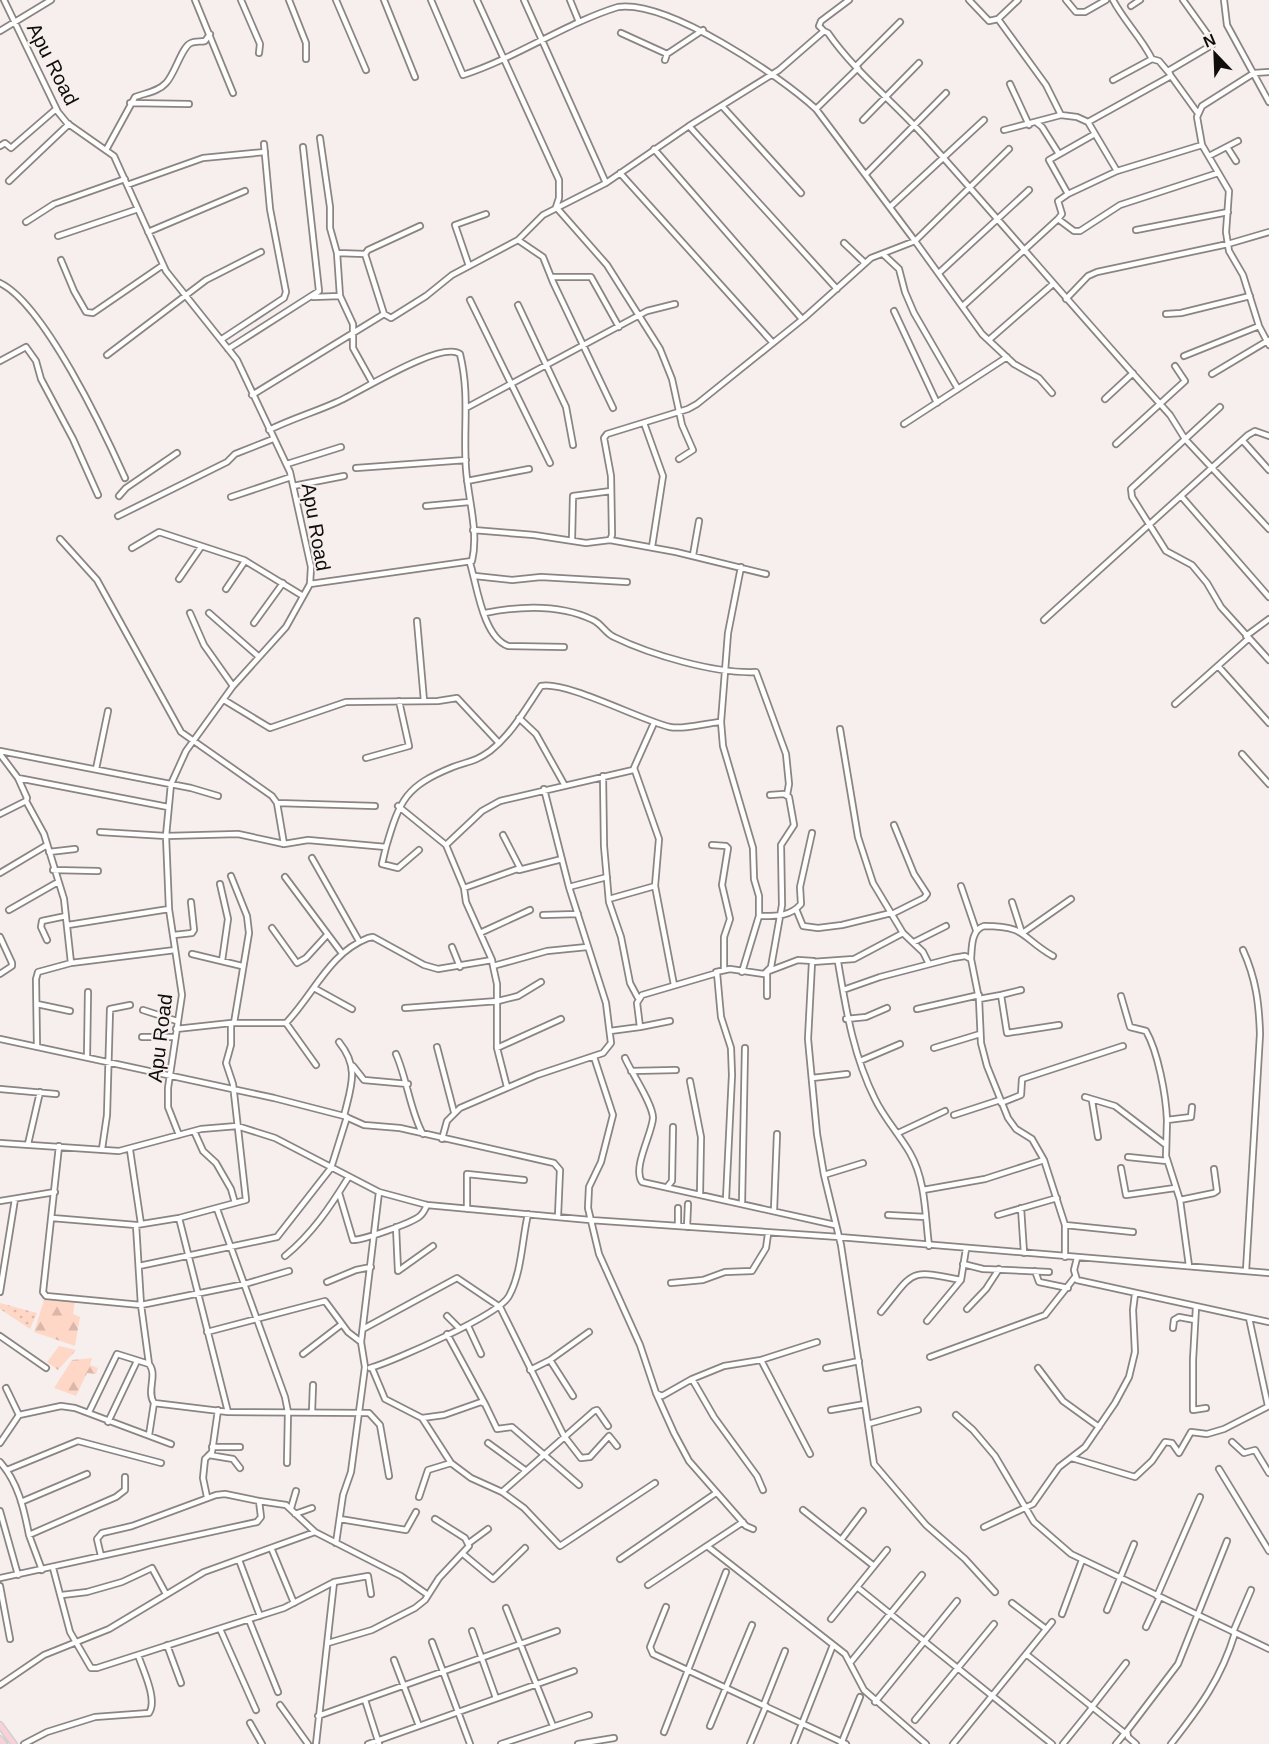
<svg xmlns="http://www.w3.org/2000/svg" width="1269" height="1744" viewBox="0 0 1269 1744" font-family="Helvetica,sans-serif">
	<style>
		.grass { fill: url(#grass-dots) }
		.forest { fill: url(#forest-firs) }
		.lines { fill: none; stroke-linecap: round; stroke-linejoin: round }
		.minor-casing { stroke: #8b8582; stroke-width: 8 }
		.major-casing { stroke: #cfcfcf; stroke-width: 8 }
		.minor { stroke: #fff; stroke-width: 4.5 }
		.major { stroke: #f9d2d9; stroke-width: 5 }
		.labels { text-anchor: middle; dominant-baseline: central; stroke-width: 4.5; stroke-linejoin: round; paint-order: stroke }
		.street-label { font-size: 20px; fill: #100e0d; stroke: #f6efed }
	</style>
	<defs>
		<pattern id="grass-dots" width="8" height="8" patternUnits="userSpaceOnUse" patternTransform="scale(1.5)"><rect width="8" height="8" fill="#ffd7c6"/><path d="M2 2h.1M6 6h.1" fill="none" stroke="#dab7a9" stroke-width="1.8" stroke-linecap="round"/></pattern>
		<pattern id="forest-firs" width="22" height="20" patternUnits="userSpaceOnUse" patternTransform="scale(1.5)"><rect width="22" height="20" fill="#ffd7c6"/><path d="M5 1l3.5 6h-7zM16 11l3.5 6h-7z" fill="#dab7a9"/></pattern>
	</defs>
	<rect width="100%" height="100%" fill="#f6efed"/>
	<path class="grass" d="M0 1303 37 1313 30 1329 0 1309Z"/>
	<path class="forest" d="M44 1300 75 1301 73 1314 80 1317 75 1346 34 1332Z
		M59 1346 76 1350 58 1370 47 1362Z
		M92 1358 90 1365 98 1368 96 1374 87 1373 76 1396 54 1388 72 1360Z"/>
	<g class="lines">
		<defs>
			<path id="minor" d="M4 0 58 112 67 123 114 156 166 271 237 360 290 472 311 567 310 584 286 627 233 686 186 751 171 784 166 836 169 909 182 995 168 1088V1107L179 1135
				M195 0 233 93
				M241 0 260 44 259 53
				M289 0 306 43V59
				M336 0 366 70
				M384 0 415 77
				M431 0 463 75C516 58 566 23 618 7 668 0 779 75 816 109L858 68
				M477 0 559 180V198L556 207
				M524 0 606 183
				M570 0 579 22
				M969 0 989 21 998 19 1018 0
				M1066 0 1076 12H1085L1106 0
				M1113 0C1124 21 1141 37 1152 59
				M1224 0 1227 25 1269 102
				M1131 6 1140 0
				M998 19 1046 85 1061 115
				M0 31 51 0
				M824 31 828 33C855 72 894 102 925 137 1007 229 1087 323 1170 415L1185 439 1269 529
				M621 33 667 54
				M665 60 667 54 703 30
				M856 66 900 22
				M1168 71 1212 45 1211 39 1183 0
				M1269 72 1254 73 1202 106 1197 117 1202 145 1229 191 1226 232 1229 251 1243 275 1259 326 1269 345
				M1113 80 1152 59 1159 61 1170 74
				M1010 84 1029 125
				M130 103 189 104
				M722 106 801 193
				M816 109 915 241 1009 149
				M863 120 919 63
				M1088 122 1171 76 1197 112
				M1037 123 1042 127 1059 154
				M689 126 837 289
				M1004 130 1061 115 1077 117 1088 122 1117 171
				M1093 135 1049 160 1068 194 1117 171 1202 145
				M320 138 330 207V228L337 253 340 296 353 324V348L372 382
				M0 146 5 143 11 148 56 109
				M1227 147 1236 161
				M654 149 802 319
				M106 150 135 97C145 93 158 92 166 83 175 74 182 46 191 43 195 41 201 42 205 41L210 34
				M1209 156 1238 141
				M620 173 773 343
				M866 174 946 93
				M9 181 69 124
				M127 185 203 158 265 152
				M556 207 607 265 660 349 672 379 682 425 693 450 679 459
				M890 207 984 120
				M1058 219 1074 231H1080L1120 205 1218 173
				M26 222 54 204 125 179
				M420 226 368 250 365 254 384 314 391 318 426 296 452 275 518 240 543 215 606 183 689 126 779 70 824 31 819 26 821 21 849 0
				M1136 230 1228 212
				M148 232 245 191
				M58 236 138 209
				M518 240 543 257 553 282 613 408
				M844 243 865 263
				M337 253 365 254
				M883 254 899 269 905 292 914 313 958 389
				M61 260 74 291 86 312 93 313 163 265
				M469 266 455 225 486 214
				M940 272 1029 190
				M551 277H591L619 327
				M0 283C44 304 104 431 125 478
				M313 297 340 296
				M1066 299 1088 276 1097 272 1228 244 1269 232
				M470 300 550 463
				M518 305 566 407 573 445
				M964 305 1058 219 1062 214 1058 201 1068 194
				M894 311 937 403
				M1166 314 1181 313 1250 296
				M222 339 284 298 286 292 270 209 264 144
				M990 339 1053 284
				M228 349 319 291 303 147
				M107 355 206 280 261 252
				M1184 356 1259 326
				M0 361 26 347 36 361 41 379 73 439 98 495
				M1212 374 1269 340
				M252 395 384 314
				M1105 399 1133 373
				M1220 407 1131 489 1132 497 1166 551 1192 565 1207 583 1221 607 1269 660
				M466 408 647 311 675 304
				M644 423 663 476 652 547
				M904 424 1007 357
				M269 430C291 419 315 412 337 402 358 393 441 340 460 354 470 395 463 428 466 469 468 498 479 532 472 561L310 584
				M1243 441 1269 470
				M1116 444 1185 381 1175 366
				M287 464 341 447
				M356 468 466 460
				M467 481 529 469
				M293 486 344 476
				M119 496 126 488 177 453
				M1181 496 1269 597
				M231 497 291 477
				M426 506 469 502
				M118 516 227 462 235 454 273 439
				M473 530 534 535 586 543 610 540 612 535 611 476 604 438 607 434 688 409 697 404 804 318 871 258 915 241 982 334 1014 364 1039 378 1052 393
				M60 539 97 580 181 732 272 796 277 803 284 844
				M572 540 573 496 611 491
				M610 540 676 552 766 574
				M132 548 159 532 244 560 303 596
				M693 555 699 521
				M470 563C477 586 483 637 508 646L564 647
				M741 567 728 633 721 722 723 746 753 848 754 879 759 896V916L742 972
				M475 576 512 580 541 577 627 582
				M179 579 201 547
				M226 589 245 561
				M190 613 204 645 233 686
				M209 613 258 656
				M485 613C520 606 560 604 593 620 602 624 605 633 614 637 651 655 716 674 756 672L786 754 789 784 787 795
				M1044 620 1248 435 1255 431 1269 436
				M417 621 424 701
				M254 623 283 583
				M1246 636 1269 619
				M1218 666 1269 723
				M224 700 270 728 346 702 438 701 457 698 499 743
				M1175 704 1248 639
				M519 718 536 734 564 784
				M840 729 858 837 873 883 903 933
				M0 751 191 788 218 796
				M0 754 18 778 27 798 26 801 0 814
				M1242 754 1269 784
				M366 758 409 746 399 701
				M634 768 659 839 655 886 674 985
				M96 769 108 711
				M603 776 604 846 609 902 621 937 630 983 638 998
				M18 778 168 807
				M26 801 44 834 64 899 71 963
				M277 803 375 806
				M398 806 446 845 464 888 466 902 492 960
				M100 832 166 836 238 834 284 844 308 840 386 847C400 799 406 786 453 767 469 761 475 762 490 751 512 734 526 708 541 686 567 681 640 720 670 727 684 730 705 723 721 722
				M446 845 482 811 500 801 633 770 654 723
				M712 845 726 846 728 848 722 885 730 919 724 937V969
				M386 847 382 864 398 868 419 850
				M49 852 75 849
				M312 858 359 941
				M53 870 98 871
				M519 870 562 859
				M0 873 47 845
				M231 876 247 916 249 933 234 1023
				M285 877 341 952
				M220 884 228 919 222 961
				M961 886 976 930
				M569 887 607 877
				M464 888 520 868 503 835
				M609 899 655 886
				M1012 902 1021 930
				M796 909 803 926 818 928 842 925 891 913
				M9 910 58 882
				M892 914 924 898 927 894 914 874 894 825
				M543 915 578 914
				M759 916C775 916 790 917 801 904L800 887 812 833
				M68 925 169 909
				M272 928 297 963 306 958 327 935
				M1024 932 1071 899
				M480 933 530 910
				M174 935 192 933 194 930 191 902
				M0 937 12 963V966L0 974
				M47 940 41 927 42 921 66 916
				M914 942 946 926
				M452 947 460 967
				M1243 950C1256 979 1259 1003 1260 1034L1246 1271
				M192 954 242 966
				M971 959C972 947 971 930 984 926 1028 926 1021 938 1053 956
				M838 962C846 1009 853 1055 875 1099 884 1118 899 1134 910 1153 926 1181 925 1215 929 1246
				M929 964 923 952 903 933 854 959 812 962 808 1039 817 1134 824 1175 841 1245 874 1464 926 1525 965 1559 995 1592
				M769 971 798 960 813 961
				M716 972 730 969 764 974 771 967 782 905 781 845 794 825 789 797 784 794 770 795
				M767 973V996
				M314 988 352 1009
				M843 990 880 977 953 958 965 956 971 959 979 999 981 1043 987 1066 1008 1118 1016 1129 1032 1139 1044 1160 1065 1225V1257
				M1001 995 1021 990
				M1121 996 1130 1027 1146 1031C1158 1052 1166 1095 1167 1120
				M979 999 1001 995 1007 1033 1059 1025
				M37 1004 70 1011
				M405 1008 498 1001 518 996 541 982
				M917 1009 979 995
				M143 1010 177 1021
				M846 1019 866 1017 887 1008
				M286 1023 316 1065
				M640 1027 670 1021
				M176 1029 231 1023H286C314 994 329 953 368 938L373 937 424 965 438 969 492 960 493 966
				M610 1031 640 1027 637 1003 642 995 717 973 721 1017 731 1048 732 1075 726 1199
				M142 1037H175
				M0 1039 274 1098 344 1116 364 1125 400 1128 554 1163 560 1170 558 1216
				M339 1042C360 1068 351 1086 344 1116
				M37 1047 36 979 38 972 71 963 175 950
				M437 1047 454 1112
				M497 1048 561 1019
				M934 1048 980 1034
				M396 1054C407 1079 411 1114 423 1134
				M87 1057 88 992
				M594 1057 613 1115 601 1162 589 1187 588 1208 599 1254 640 1345 656 1393 674 1433 689 1461 746 1526 753 1529
				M625 1058C631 1072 653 1104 653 1118 652 1134 632 1168 642 1182L835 1225
				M860 1061 900 1044
				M353 1066 364 1080 408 1084
				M631 1071 676 1070
				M812 1078 847 1074
				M690 1081 701 1137 700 1194
				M507 1087 497 1048V984L493 966 547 951 587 947
				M0 1089 56 1094
				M1085 1097 1115 1106 1166 1145
				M1092 1101 1098 1137
				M1001 1103 1021 1095 1022 1079 1123 1046
				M954 1115 1000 1100
				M194 1131 203 1151 216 1163 231 1189 235 1203
				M898 1133 945 1111
				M442 1139 447 1121 460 1108 537 1075 603 1053 611 1043 606 1003 569 887 544 789
				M0 1143 119 1151 201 1129 237 1126 275 1138 379 1192 427 1205 590 1220 839 1237 1269 1273
				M28 1144 40 1092
				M59 1146 43 1292 46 1296 141 1305 245 1284 289 1271
				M102 1149 107 1115 110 1009 130 1005
				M130 1150 141 1224
				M1128 1157 1167 1161
				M1121 1168 1126 1195 1175 1188
				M824 1175 863 1163
				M667 1187 672 1181 673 1127
				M923 1190 985 1179 1044 1160
				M339 1193 353 1240C363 1240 412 1223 420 1216 424 1213 425 1209 427 1205
				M1180 1200 1214 1193 1217 1191 1214 1169
				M0 1201 55 1192
				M742 1203 745 1048
				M678 1208V1226
				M1021 1208 1024 1253
				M217 1209 285 1397 288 1412 287 1463
				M467 1209V1174L524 1180
				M774 1210 777 1134
				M888 1215 926 1217
				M998 1215 1057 1198
				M52 1218 136 1225 179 1218 246 1200 233 1084 226 1063 231 1045V1023
				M179 1218 228 1412
				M136 1225 141 1305 149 1364C158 1375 146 1391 154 1403L228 1412 369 1413 380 1425 389 1476
				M1065 1225 1133 1232
				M396 1227 398 1271 433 1246
				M687 1227 688 1204
				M285 1256C312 1234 330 1207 348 1178
				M1077 1258 1074 1270 1077 1280 1269 1322
				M963 1264 983 1269 1049 1272
				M139 1266 277 1237 331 1168 347 1117
				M1189 1266 1180 1200 1166 1156 1167 1120 1191 1117 1192 1107
				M1035 1271 1039 1282 1068 1288
				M327 1282 356 1270 371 1267
				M671 1283 703 1280 725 1272 752 1271 766 1248 768 1234
				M0 1292 15 1199
				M1196 1307 1193 1360V1410L1206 1408
				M967 1309 986 1289 999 1269
				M881 1312C915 1271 907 1269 961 1280
				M447 1316 460 1329
				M1249 1318 1268 1406
				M927 1321 961 1280 966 1249
				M468 1326 481 1354
				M1173 1328 1174 1320 1179 1317 1195 1320
				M363 1329 457 1278 500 1307 564 1436 581 1458 590 1457 609 1436 617 1446
				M207 1332 325 1301 348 1332 361 1342
				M447 1334 485 1404
				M0 1336 46 1368
				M303 1354 342 1324
				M930 1357 1045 1315 1075 1277
				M550 1360 573 1396
				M761 1360 810 1454
				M370 1368C394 1361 499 1315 509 1296 522 1272 522 1239 528 1214
				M372 1368 385 1399 422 1418 451 1463 471 1478 502 1492 524 1508 560 1546 655 1483
				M826 1368 859 1361
				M1038 1368 1063 1401 1099 1427
				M530 1370 550 1360 589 1332
				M692 1379 714 1417 757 1476 763 1490
				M6 1388 19 1415
				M656 1393 662 1396 692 1379 724 1366 761 1360 817 1342
				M831 1410 865 1404
				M89 1412 117 1354 149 1364
				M312 1412 313 1385
				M956 1415 973 1430 995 1456 1034 1522 1071 1554 1269 1649
				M422 1418 444 1415 481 1402 485 1404 497 1429 512 1427 579 1485
				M108 1422 137 1361
				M868 1424 918 1410
				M149 1435 154 1403
				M1232 1442 1244 1453 1255 1450 1269 1473
				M0 1443 19 1415 61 1406 75 1408 171 1444
				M488 1443 525 1470
				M212 1447H240
				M209 1455 233 1459 240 1468
				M1072 1458 1135 1477 1152 1461 1165 1442 1172 1443 1179 1453 1191 1432 1207 1434 1224 1429 1269 1406
				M0 1462C18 1482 24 1509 29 1535L116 1497 125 1490V1477
				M1219 1469 1269 1551
				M7 1470 78 1441 161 1463
				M502 1492 594 1411 597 1410 608 1426
				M207 1497 203 1478 205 1459 212 1452 218 1410
				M419 1497 428 1470 451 1463
				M21 1502 87 1474
				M291 1508 296 1491
				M803 1510 874 1566
				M0 1511 18 1575
				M295 1514 312 1508
				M340 1519 406 1530 416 1512
				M984 1527 1033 1504 1059 1467 1085 1447 1115 1403 1129 1377 1135 1352 1133 1310 1135 1294
				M29 1535 42 1570
				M841 1540 863 1511
				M336 1543 343 1495 351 1472 365 1367 361 1342 379 1192
				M469 1543 488 1529
				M707 1546 845 1654 864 1690 926 1744
				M272 1550 294 1603
				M463 1554 493 1579 525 1548
				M101 1556 97 1539 102 1533 132 1526 216 1495 225 1494 259 1501
				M620 1559 716 1493
				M239 1560 260 1616
				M53 1568 70 1632 91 1668H97L284 1608 334 1582 368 1576 371 1594
				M0 1578 257 1522 261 1517 259 1501 286 1505 315 1532
				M648 1585 743 1522
				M0 1586 10 1639
				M857 1587 887 1550
				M62 1595 87 1592 122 1582 152 1568 166 1594
				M1157 1596 1200 1497
				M1012 1603 1046 1629
				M666 1607 650 1647 653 1654 846 1744
				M506 1608 553 1726
				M1107 1610 1134 1544
				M1062 1614 1082 1560
				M831 1619 857 1587 1052 1744
				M249 1620 278 1692
				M1146 1627 1160 1597
				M220 1629 256 1710
				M472 1631 496 1698
				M1233 1632 1251 1590
				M432 1642 470 1744
				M328 1643 372 1630 415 1608 425 1600 439 1578 469 1546 465 1538 435 1519
				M167 1645 181 1683
				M1026 1654 1126 1734
				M394 1660 419 1726
				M850 1663 922 1575
				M0 1685 44 1655 109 1629 204 1572 315 1532 401 1576 428 1595
				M365 1700 379 1744
				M875 1702 957 1601
				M764 1704 785 1651
				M280 1705 308 1744
				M1091 1708 1126 1663
				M318 1716 557 1631
				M915 1720 994 1624
				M250 1723 262 1744
				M710 1726 752 1625
				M664 1732 726 1572
				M24 1744 47 1732 95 1717 149 1713C158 1700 143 1670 138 1655
				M316 1744 334 1582
				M368 1744 574 1671
				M501 1744 589 1715
				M578 1744 614 1738
				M750 1744 766 1706
				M794 1744 833 1645
				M841 1744 860 1697
				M953 1744 1052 1622
				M1063 1744 1092 1708
				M1116 1744 1125 1733
				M1136 1744 1128 1737 1127 1731 1178 1664 1227 1541
				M1171 1744C1200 1707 1221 1679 1235 1633"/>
			<path id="major" d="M0 1725 14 1744
				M0 1739 4 1744"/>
		</defs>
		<use href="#minor" class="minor-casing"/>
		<use href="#major" class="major-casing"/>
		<use href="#minor" class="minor"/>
		<use href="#major" class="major"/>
	</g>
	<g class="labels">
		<g class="street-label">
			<text transform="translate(53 64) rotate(63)">Apu Road</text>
			<text transform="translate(316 527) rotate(80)">Apu Road</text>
			<text transform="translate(160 1038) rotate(-83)">Apu Road</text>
		</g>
	</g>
	<g transform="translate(1215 54) rotate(337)" stroke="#f6efed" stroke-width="4.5" paint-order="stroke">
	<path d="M0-4.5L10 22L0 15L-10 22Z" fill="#100e0d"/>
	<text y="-9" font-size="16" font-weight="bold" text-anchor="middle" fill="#100e0d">N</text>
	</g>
</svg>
